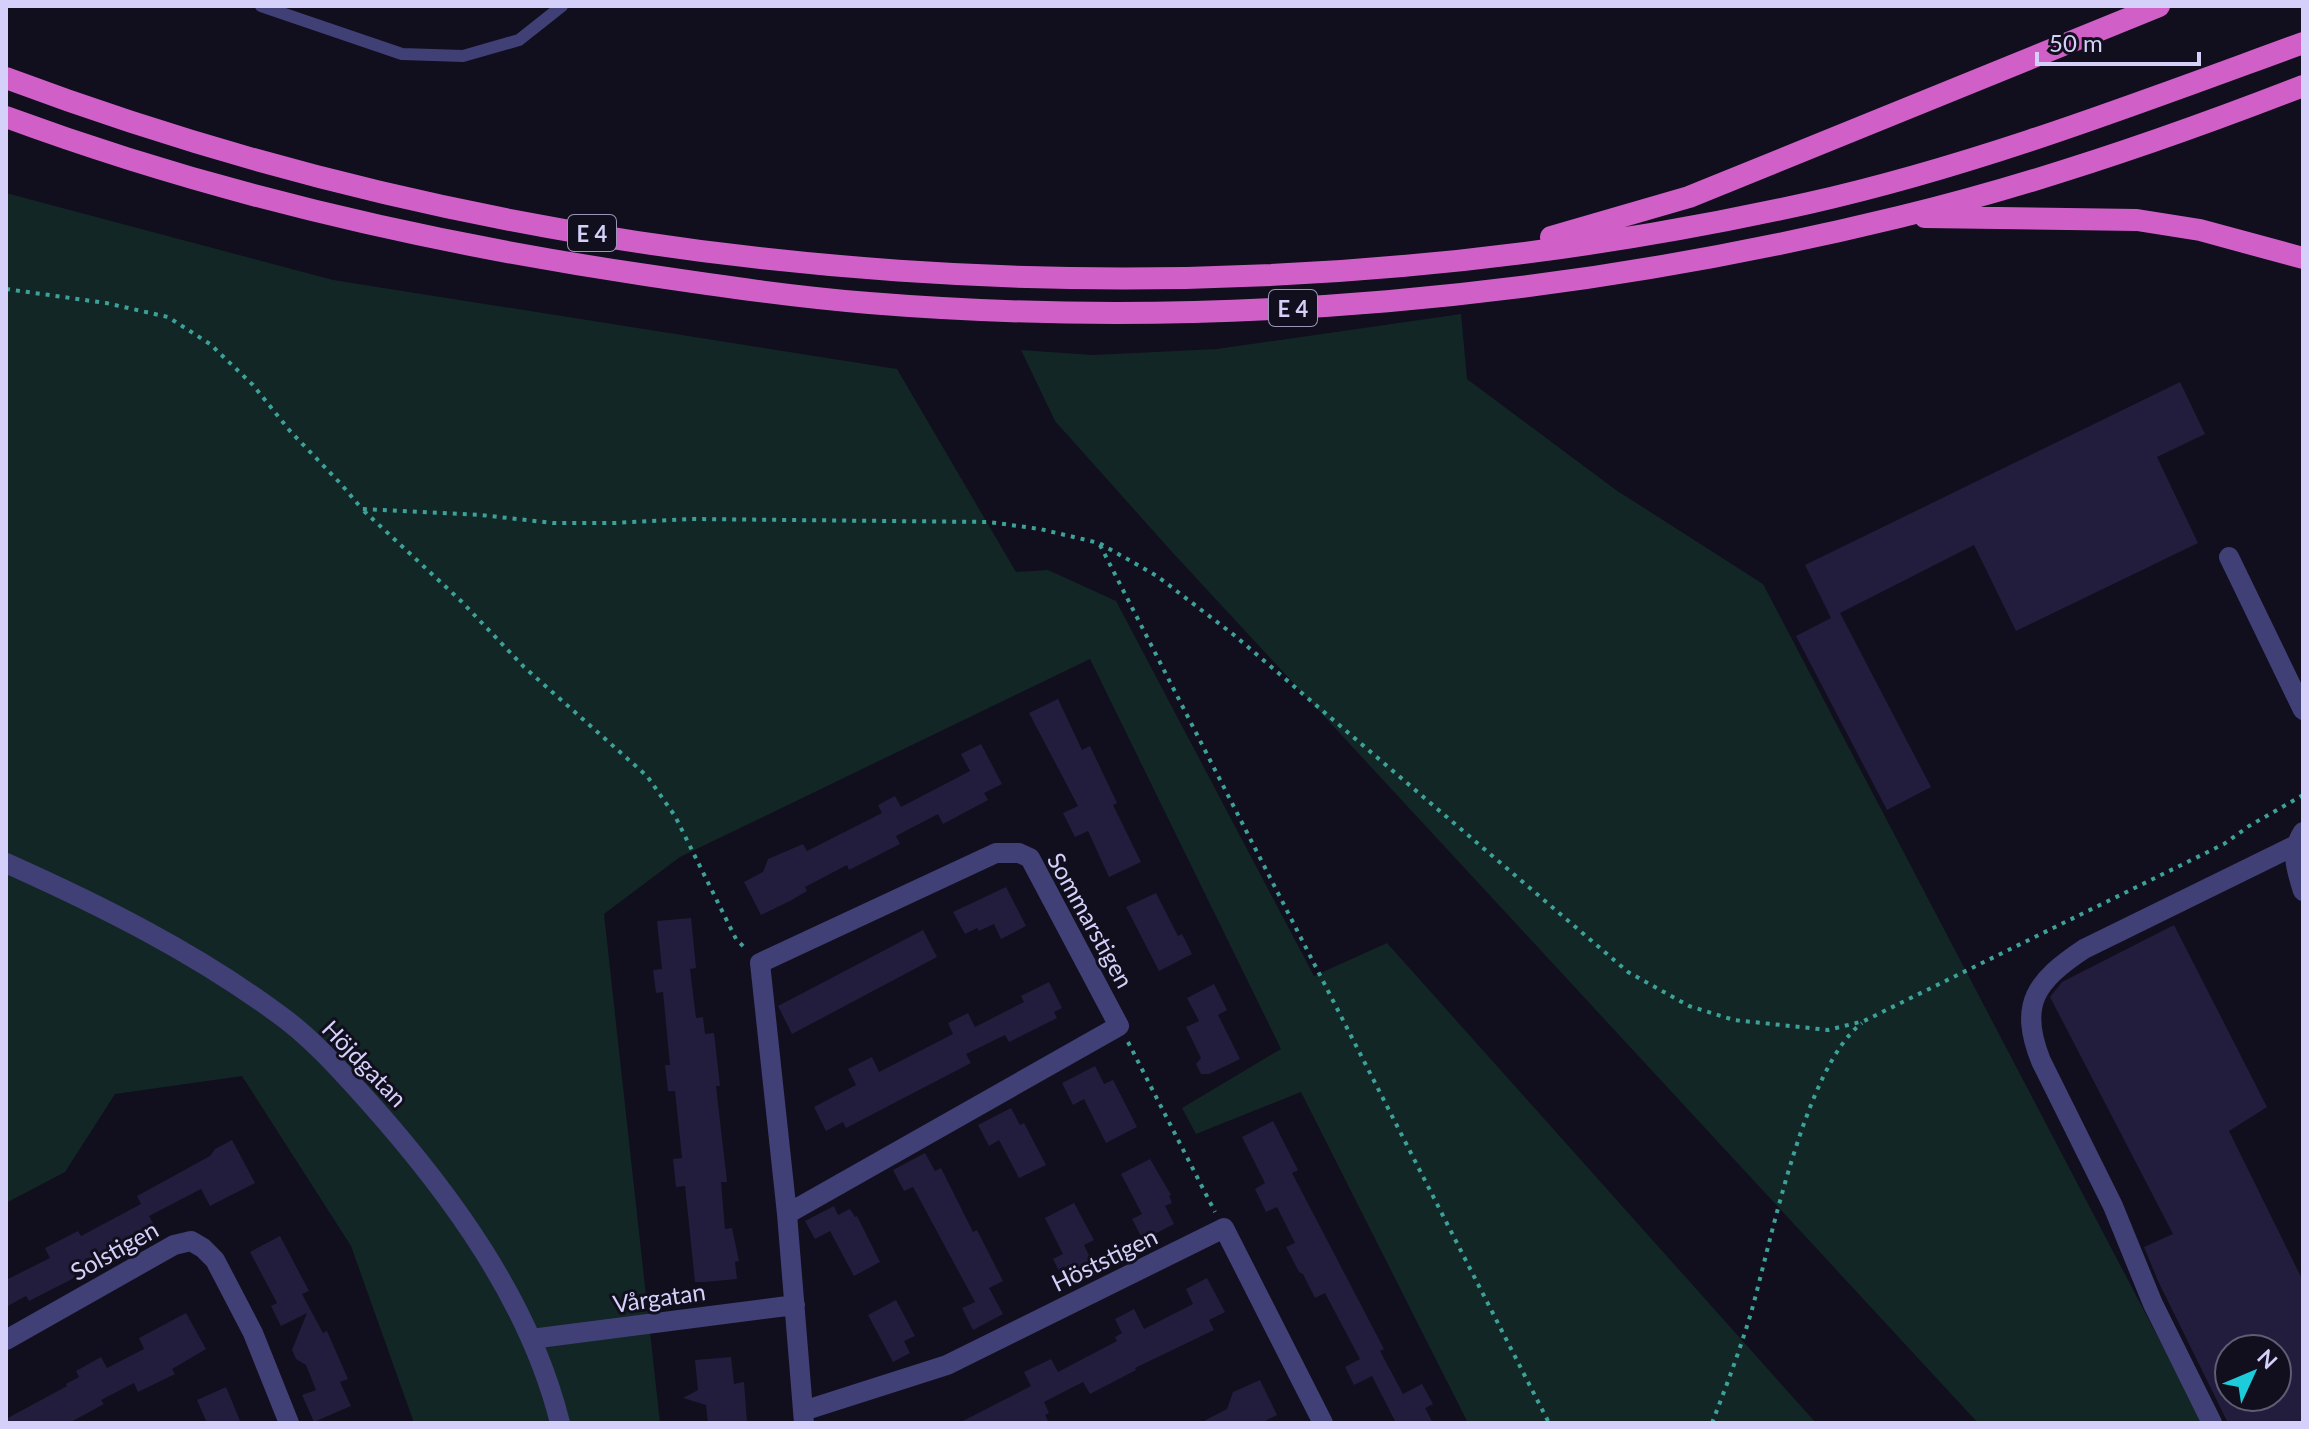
<svg xmlns="http://www.w3.org/2000/svg" width="2309" height="1429" viewBox="0 0 2309 1429" font-family="Lato,sans-serif">
	<style>
		.green { fill: #122625 }
		.building { fill: #221d3c; fill-rule: evenodd }
		.lines { fill: none; stroke-linecap: round; stroke-linejoin: round }
		.path { stroke: #3ca299; stroke-width: 4; stroke-dasharray: 4 6; stroke-linecap: butt }
		.service { stroke: #403f76; stroke-width: 12 }
		.minor { stroke: #403f76; stroke-width: 20 }
		.tertiary { stroke: #403f76; stroke-width: 20 }
		.trunk { stroke: #d060c8; stroke-width: 22 }
		.labels { text-anchor: middle; dominant-baseline: central; stroke-width: 6; stroke-linejoin: round; paint-order: stroke }
		.shield { fill: #110e1d; stroke: #9a96b7; stroke-width: 2 }
		.shield-label { font-size: 22px; font-weight: bold; fill: #d4d0f9 }
		.street-label { font-size: 24px; fill: #d4d0f9; stroke: #110e1d }
	</style>
	<rect width="100%" height="100%" fill="#110e1d"/>
	<path class="green" d="M6 193 333 280 897 369 1016 572 1048 570 1116 601 1314 976 1387 943 1816 1423H1468L1301 1092 1196 1134 1182 1108 1281 1049 1090 659 680 857 604 914 660 1423H414L351 1246 242 1076 115 1094 65 1172 6 1203Z
		M1461 314 1467 379 1616 490 1763 584 2203 1423H1978L1173 553 1055 421 1021 350 1093 355 1217 349Z"/>
	<path class="building" d="M2180 382 2205 434 2157 457 2198 543 2016 631 1974 545 1840 613 1931 787 1887 810 1796 636 1831 618 1805 565Z
		M1058 699 1082 750 1090 746 1117 803 1113 805 1141 862 1109 877 1088 831 1075 837 1063 813 1078 806 1029 713Z
		M981 744 1002 784 984 793 988 800 943 824 938 814 896 836 900 844 849 870 847 865 805 887 807 891 790 901 761 915 744 882 763 872 768 859 803 844 807 851 882 813 878 805 895 796 901 807 970 771 961 754Z
		M1006 887 1026 926 1001 939 994 924 979 931 977 928 965 934 953 912Z
		M1156 893 1178 936 1182 934 1192 954 1159 971 1126 907Z
		M691 918 696 968 690 969 696 1018 703 1017 705 1034 714 1033 720 1086H716L727 1182H721L725 1229 732 1228 739 1261 735 1262 737 1279 705 1282H695L685 1186 676 1187 673 1159 682 1158 675 1091H668L665 1065H670L663 992 656 993 653 970 662 969 657 921Z
		M2174 925 2267 1107 2229 1131 2303 1281V1423H2228L2158 1281 2144 1247 2173 1234 2050 997 2062 982ZM2229 1349H2277V1397H2229Z
		M923 930 937 957 792 1034 778 1006Z
		M1049 982 1062 1008 1054 1012 1057 1018 1009 1042 1005 1035 966 1054 971 1063 846 1128 843 1122 826 1131 814 1107 856 1085 848 1069 872 1057 879 1072 953 1034 948 1023 968 1013 975 1027 1024 1002 1021 996Z
		M1214 984 1227 1010 1218 1015 1240 1059 1209 1074H1201L1196 1064 1201 1058 1186 1027 1199 1021 1187 998Z
		M1095 1066 1104 1084 1113 1080 1137 1127 1106 1143 1084 1099 1073 1105 1062 1083Z
		M1011 1108 1020 1125 1024 1123 1046 1165 1019 1178 999 1140 989 1146 978 1125Z
		M1273 1121 1298 1170 1292 1173 1384 1349 1380 1351 1403 1394 1422 1384 1433 1404 1425 1408 1433 1423H1396L1372 1376 1354 1385 1345 1367 1360 1359 1325 1293 1315 1298 1303 1274 1299 1272 1286 1247 1295 1243 1277 1207 1266 1212 1255 1189 1265 1183 1242 1137Z
		M232 1140 255 1183 210 1206 201 1189 149 1216 159 1234 116 1256 114 1251 73 1272 76 1277 29 1301 26 1296 6 1307V1280L50 1258 45 1248 78 1231 81 1236 141 1204 137 1196 210 1156 215 1149Z
		M925 1153 935 1171 941 1168 973 1232 977 1230 1003 1281 989 1288 1003 1314 973 1330 962 1308 975 1302 913 1187 904 1191 893 1170Z
		M1150 1159 1171 1195 1169 1196 1172 1203 1165 1206 1174 1224 1143 1240 1132 1219 1142 1214 1121 1174Z
		M1074 1203 1094 1240 1084 1245 1094 1266 1064 1281 1053 1259 1063 1254 1045 1218Z
		M834 1206 838 1215 850 1209 855 1217 857 1216 880 1262 854 1276 830 1231 815 1239 805 1221Z
		M280 1236 309 1291 302 1294 323 1333 327 1331 348 1379 340 1382 351 1406 314 1422 302 1395 316 1390 306 1365 296 1359 292 1350 307 1313 281 1326 271 1306 277 1303 250 1252Z
		M1207 1278 1225 1312 1209 1320 1214 1330 1135 1368 1136 1370 1090 1394 1083 1382 1044 1402 1049 1413 1045 1415 1049 1423H959L1031 1386 1024 1372 1051 1359 1058 1372 1117 1341 1115 1337 1122 1333 1115 1319 1134 1309 1144 1329 1193 1304 1186 1289Z
		M896 1300 915 1336 904 1341 910 1353 893 1362 868 1315Z
		M186 1313 206 1349 172 1369 175 1374 138 1392 134 1383 101 1400 104 1404 69 1423H6V1419L67 1386 66 1384 79 1377 76 1371 101 1357 107 1368 144 1349 139 1338Z
		M731 1357 734 1384 744 1382 747 1423H708L706 1405 683 1398 698 1390 695 1360Z
		M1260 1380 1277 1415 1261 1423H1200L1227 1409 1233 1392Z
		M226 1387 241 1423H207L197 1400Z"/>
	<g class="lines">
		<path class="path" d="M6 289 106 303 168 317 210 344 253 385 290 431 341 484 362 509 481 515 553 523H614L690 519 989 522 1040 529 1099 543 1157 576 1234 635 1628 972 1689 1006 1734 1020 1828 1030 1864 1021 2224 844 2249 826 2303 795
			M364 511 461 601 524 667 647 776 675 816 736 939 745 948
			M1100 545 1549 1423
			M1128 1042 1215 1212
			M1712 1423C1726 1387 1740 1350 1751 1313 1771 1242 1805 1066 1862 1023"/>
		<path class="service" d="M261 6 402 54 463 56 519 40 562 6"/>
		<path class="minor" d="M2229 557 2303 710
			M2303 832C2290 852 2296 869 2303 891
			M787 1214 1119 1026 1030 858 1019 853H996L760 963 787 1214 804 1423
			M531 1339 795 1305
			M6 1340 174 1245 191 1241 203 1248 215 1260 253 1333 289 1423
			M803 1411 947 1365 1224 1228 1323 1423
			M2212 1423 2153 1304 2113 1206 2041 1061C2018 1004 2036 981 2084 949L2294 846"/>
		<path class="tertiary" d="M6 863C100 905 194 952 277 1013 311 1037 341 1071 369 1102 451 1194 530 1302 560 1423"/>
		<path class="trunk" d="M6 78C578 292 1213 336 1809 203 1978 165 2141 102 2303 43
			M6 117C212 193 429 243 646 275 720 286 794 297 869 303 1214 331 1563 299 1899 217 2036 184 2172 137 2303 86
			M1925 217 2137 220 2200 230 2303 258
			M1551 237 1689 197 2159 6"/>
	</g>
	<g class="labels">
		<g class="shield">
			<rect x="568" y="215" width="48" height="36" rx="6"/>
			<rect x="1269" y="290" width="48" height="36" rx="6"/>
		</g>
		<g class="shield-label">
			<text x="592" y="233">E 4</text>
			<text x="1293" y="308">E 4</text>
		</g>
		<g class="street-label">
			<text transform="translate(1091 920) rotate(61)">Sommarstigen</text>
			<text transform="translate(365 1063) rotate(46)">Höjdgatan</text>
			<text transform="translate(114 1250) rotate(-29)">Solstigen</text>
			<text transform="translate(1104 1259) rotate(-26)">Höststigen</text>
			<text transform="translate(659 1297) rotate(-8)">Vårgatan</text>
		</g>
	</g>
	<rect width="2309" height="1429" fill="none" stroke="#d4d0f9" stroke-width="16"/>
	<g transform="translate(2253 1373) rotate(46)"><circle r="38" fill="#110e1d" stroke="#5f5c75" stroke-width="2"/>
	<path d="M0-6L14 30L0 20L-14 30Z" fill="#1cccda"/>
	<text y="-12" font-size="22" font-weight="bold" text-anchor="middle" fill="#d4d0f9">N</text>
	</g>
	<path d="M2037 52v12h162v-12" fill="none" stroke="#d4d0f9" stroke-width="4"/>
	<text x="2049" y="52" font-size="24" fill="#d4d0f9" stroke="#110e1d" stroke-width="6" paint-order="stroke">50 m</text>
</svg>
